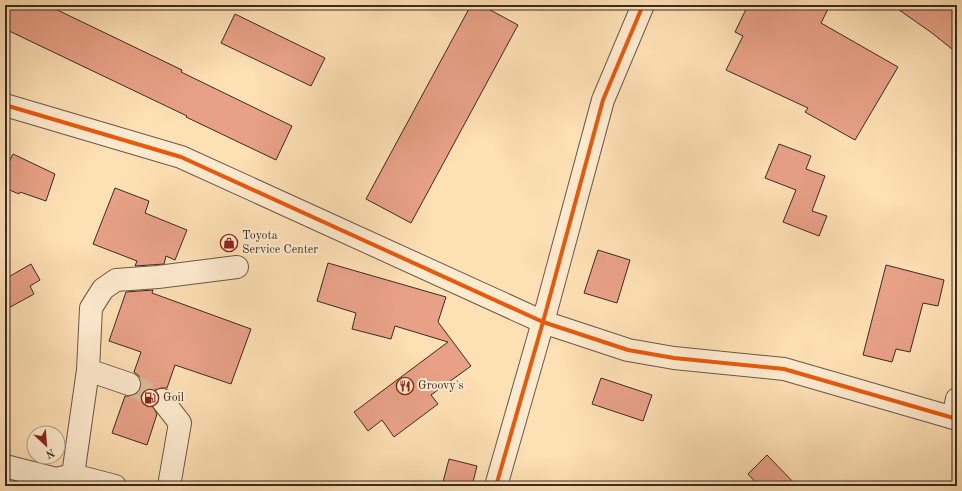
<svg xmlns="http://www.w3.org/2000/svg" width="962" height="491" viewBox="0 0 962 491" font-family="'Old Standard TT',serif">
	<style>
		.building { fill: #e8a187; stroke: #3a2b21 }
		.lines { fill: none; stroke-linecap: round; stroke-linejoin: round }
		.minor-tunnel { stroke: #d7bc97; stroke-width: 22; stroke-dasharray: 22 11; stroke-linecap: butt }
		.minor-casing { stroke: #6b5846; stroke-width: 24 }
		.minor { stroke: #feebcf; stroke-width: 22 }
		.cycleway-casing { stroke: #feebcf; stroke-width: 6 }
		.cycleway { stroke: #e8590c; stroke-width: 4 }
		.labels { text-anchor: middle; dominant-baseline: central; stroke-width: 4; stroke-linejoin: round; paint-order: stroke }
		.poi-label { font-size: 12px; fill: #3a2b21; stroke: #feebcf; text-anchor: start }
	</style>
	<rect width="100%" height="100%" fill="#fee0b5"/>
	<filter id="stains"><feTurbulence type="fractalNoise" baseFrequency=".005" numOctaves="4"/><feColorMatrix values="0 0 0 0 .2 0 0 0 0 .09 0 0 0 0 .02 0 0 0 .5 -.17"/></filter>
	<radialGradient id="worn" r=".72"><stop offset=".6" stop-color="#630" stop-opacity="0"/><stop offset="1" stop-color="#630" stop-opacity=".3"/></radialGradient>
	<path class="building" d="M5 5H47L182 70 181 72 292 126 276 160 186 117 187 116 5 29Z
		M471 5H481L518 25 411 223 366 199Z
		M748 5H830L821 23 898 67 855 140 805 112 808 108 726 70 743 36 735 32Z
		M892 5H957V53L932 33Z
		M235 14 325 58 311 86 221 43Z
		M779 144 811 156 806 169 825 176 812 211 827 216 819 236 783 222 796 190 765 178Z
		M13 154 55 174 46 201 20 192 19 194 5 188V170Z
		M115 188 149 201 145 213 187 230 175 260 166 256 164 264 135 266 137 261 93 244Z
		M598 250 630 260 617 303 584 293Z
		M328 263 446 297 438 322 471 366 431 395 438 404 394 437 382 420 368 431 354 412 448 342 395 326 391 339 352 329 356 313 317 301Z
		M31 264 40 280 30 286 34 294 5 310V279Z
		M886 265 944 280 938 306 923 303 910 352 896 349 892 362 863 355Z
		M153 290 152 293 251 329 231 384 175 365 167 388H161L155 390 150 396V402L157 414 147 445 112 433 125 396H132L137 394 141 388V381L139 376 134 372 141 352 109 341 126 292Z
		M601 378 652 395 643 421 592 404Z
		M767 455 797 486H759L748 474Z
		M449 459 477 466 472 486H442Z"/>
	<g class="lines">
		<path class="minor-tunnel" d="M129 384 162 400"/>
		<defs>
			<path id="minor" d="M5 105 181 157 543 322 628 350 674 358 784 369 957 419
				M88 370 129 384
				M162 400 180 423 169 486
				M953 418 957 399
				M5 466 56 479
				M73 475 88 370 91 308 103 289 116 280 158 277 237 267
				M49 486 56 479 73 475 115 486
				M496 486 543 322 603 100 643 5"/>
		</defs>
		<use href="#minor" class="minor-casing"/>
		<use href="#minor" class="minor"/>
		<defs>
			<path id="cycleway" d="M5 105 181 157 543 322 628 350 674 358 784 369 957 419
				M496 486 543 322 603 100 643 5"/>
		</defs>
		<use href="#cycleway" class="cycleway-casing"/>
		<use href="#cycleway" class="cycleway"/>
	</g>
	<defs>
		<symbol id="shop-ring" viewBox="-11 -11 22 22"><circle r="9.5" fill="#feebcf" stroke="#8f2418" stroke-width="1.5"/><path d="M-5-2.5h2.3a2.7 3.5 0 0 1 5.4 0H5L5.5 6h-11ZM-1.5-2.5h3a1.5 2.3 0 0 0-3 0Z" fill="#8f2418"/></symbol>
		<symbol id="restaurant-ring" viewBox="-11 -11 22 22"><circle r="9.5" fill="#feebcf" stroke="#8f2418" stroke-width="1.5"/><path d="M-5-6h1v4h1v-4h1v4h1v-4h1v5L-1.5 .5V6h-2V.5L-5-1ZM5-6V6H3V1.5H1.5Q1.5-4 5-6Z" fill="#8f2418"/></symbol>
		<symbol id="fuel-ring" viewBox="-11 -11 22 22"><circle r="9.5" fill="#feebcf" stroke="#8f2418" stroke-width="1.5"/><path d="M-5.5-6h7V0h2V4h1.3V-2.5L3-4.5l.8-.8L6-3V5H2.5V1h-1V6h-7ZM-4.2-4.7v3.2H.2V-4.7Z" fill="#8f2418"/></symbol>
	</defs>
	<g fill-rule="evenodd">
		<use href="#shop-ring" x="219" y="233" width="20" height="20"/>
		<use href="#restaurant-ring" x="395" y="376" width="20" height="20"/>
		<use href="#fuel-ring" x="140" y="388" width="20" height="20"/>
	</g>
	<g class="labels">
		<g class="poi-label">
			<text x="242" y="236">Toyota<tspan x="242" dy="14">Service Center</tspan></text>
			<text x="418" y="386">Groovy's</text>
			<text x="163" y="398">Goil</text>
		</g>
	</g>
	<rect width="962" height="491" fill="none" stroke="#fee0b5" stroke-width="20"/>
	<rect x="6" y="6" width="950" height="479" fill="none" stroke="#3a2b21" stroke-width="2"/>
	<rect x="10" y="10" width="942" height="471" fill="none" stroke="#3a2b21"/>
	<g transform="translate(46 445) rotate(154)"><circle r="19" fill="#feebcf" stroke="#b09e89"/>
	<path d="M0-3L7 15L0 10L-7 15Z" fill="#8f2418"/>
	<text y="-6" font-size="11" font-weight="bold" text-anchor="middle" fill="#3a2b21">N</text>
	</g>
	<rect width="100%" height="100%" filter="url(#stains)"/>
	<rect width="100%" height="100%" fill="url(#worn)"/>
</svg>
